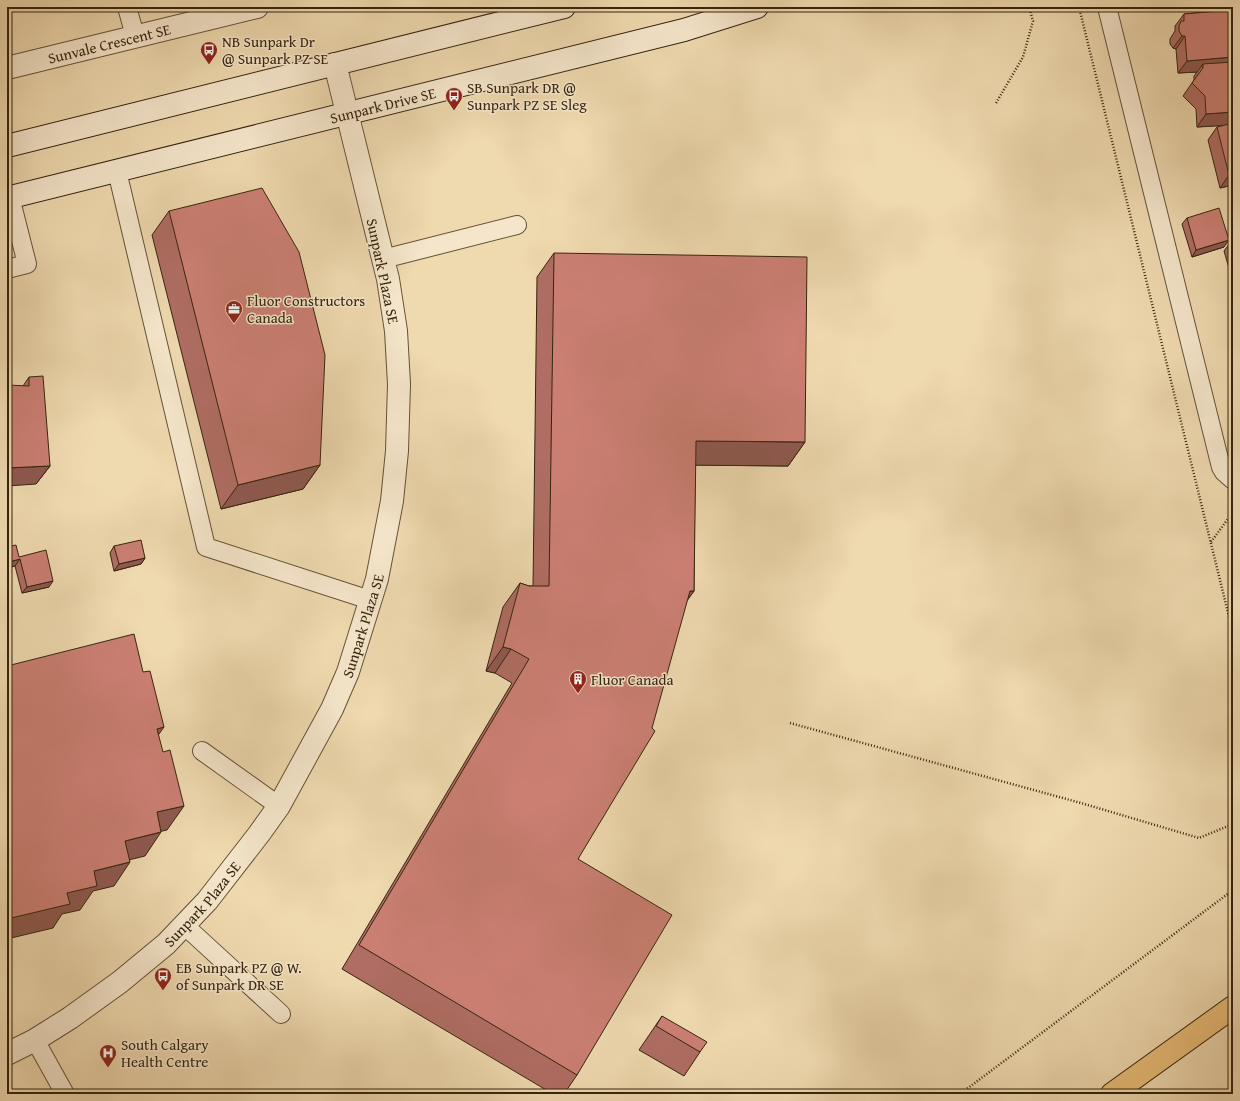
<svg xmlns="http://www.w3.org/2000/svg" width="1240" height="1101" viewBox="0 0 1240 1101" font-family="'Gentium Book Plus',serif">
	<style>
		.lines { fill: none; stroke-linecap: round; stroke-linejoin: round }
		.lane-casing { stroke: #645236; stroke-width: 20 }
		.street-casing { stroke: #645236; stroke-width: 24 }
		.secondary-casing { stroke: #35250e; stroke-width: 24 }
		.highway-casing { stroke: #35250e; stroke-width: 24 }
		.path { stroke: #35250e; stroke-width: 2.5; stroke-dasharray: 1 2; stroke-linecap: butt }
		.lane { stroke: #f5e6cb; stroke-width: 18 }
		.street { stroke: #f5e6cb; stroke-width: 22 }
		.secondary { stroke: #f5e6cb; stroke-width: 22 }
		.highway { stroke: #e8bc78; stroke-width: 22 }
		.wall { fill: #af6d63; stroke: #35250e }
		.shaded-wall { fill: #8e5950; stroke: #35250e }
		.building { fill: #cb7f73; stroke: #35250e }
		.labels { text-anchor: middle; dominant-baseline: central; stroke-width: 3; stroke-linejoin: round; paint-order: stroke }
		.poi-label { font-size: 15px; fill: #35250e; stroke: #f5e6cb; text-anchor: start }
		.street-label { font-size: 15px; fill: #35250e; stroke: #f5e6cb }
	</style>
	<rect width="100%" height="100%" fill="#efd9af"/>
	<filter id="stains"><feTurbulence type="fractalNoise" baseFrequency=".005" numOctaves="4"/><feColorMatrix values="0 0 0 0 .2 0 0 0 0 .09 0 0 0 0 .02 0 0 0 .5 -.17"/></filter>
	<radialGradient id="worn" r=".72"><stop offset=".6" stop-color="#630" stop-opacity="0"/><stop offset="1" stop-color="#630" stop-opacity=".3"/></radialGradient>
	<g class="lines">
		<defs>
			<path id="lane" d="M127 7 135 36
				M1107 7 1221 467 1224 472 1233 480
				M117 171 206 547 370 600
				M383 259 517 225
				M7 269 27 264 10 197
				M202 751 279 806
				M184 925 281 1014
				M35 1040 65 1094"/>
			<g id="street">
				<path id="s1" d="M7 68 257 7"/>
				<path id="s2" d="M7 1054 35 1040 70 1018 120 982 166 944 207 901 259 834 279 806 332 709 348 672 377 579 392 501 397 451 399 384 396 331 388 279 335 64"/>
			</g>
			<g id="secondary">
				<path d="M7 146 564 7"/>
				<path id="s3" d="M7 198 684 30 757 7"/>
			</g>
			<path id="highway" d="M1112 1094 1233 1007"/>
		</defs>
		<use href="#lane" class="lane-casing"/>
		<use href="#street" class="street-casing"/>
		<use href="#secondary" class="secondary-casing"/>
		<use href="#highway" class="highway-casing"/>
		<path class="path" d="M1079 7 1233 633
			M996 103 1023 57 1033 21 1029 7
			M1211 542 1233 512
			M790 723 1081 803 1199 838 1233 824
			M960 1094 1233 890"/>
		<use href="#lane" class="lane"/>
		<use href="#street" class="street"/>
		<use href="#secondary" class="secondary"/>
		<use href="#highway" class="highway"/>
	</g>
	<path class="wall" d="M1231 7V8L1233 185 1220 188 1208 140 1217 127 1224 125 1197 127 1196 109 1183 96 1194 80V76L1197 72 1178 73 1176 49 1173 48 1170 44V39L1175 31V26L1184 14 1217 11 1219 9Z
		M1233 186V207L1229 191Z
		M169 211 320 465 303 489 221 509 152 235Z
		M1187 218 1224 247 1192 257 1182 224Z
		M1233 239V282L1224 251Z
		M554 253 805 442 788 466 695 465 694 591 687 600 578 859 577 1075 564 1094H553L342 969 512 683 495 673 486 671 503 607 520 583 529 586H533L537 277Z
		M29 377 50 466 36 484 23 386Z
		M114 546 145 558 141 564 114 571 110 553Z
		M7 547 19 557 49 587 22 593 15 566 7 568Z
		M662 1016 700 1052 684 1076 639 1050Z"/>
	<path class="shaded-wall" d="M1217 7H1231L1229 10Z
		M1182 36H1185L1176 49 1173 48Z
		M1233 57V69L1203 68V64L1197 72 1178 73 1187 61Z
		M1233 112V125L1197 127 1206 114Z
		M1233 174V185L1220 188 1229 175Z
		M1229 240 1224 247 1192 257 1196 250Z
		M696 441 805 442 788 466 679 465Z
		M320 465 303 489 221 509 238 485Z
		M50 466 36 484 7 486V468Z
		M145 558 141 564 114 571 119 564Z
		M20 559 15 566 7 568V564L9 562Z
		M53 581 49 587 22 593 27 587Z
		M690 591H694L677 615Z
		M503 647 511 649 495 673 486 671Z
		M164 727 147 751 157 729Z
		M184 806 167 830 140 836 157 812Z
		M161 832 145 856 108 865 125 841Z
		M130 862 114 886 93 891 80 910 62 914 53 928 7 939V919L67 893 94 871Z"/>
	<path class="building" d="M1233 8V57L1187 61 1185 36H1182L1179 31V26L1181 21H1184V14L1219 11V9Z
		M1233 62V112L1206 114 1205 96 1192 83 1203 68V64Z
		M1233 123V174L1229 175 1217 127Z
		M262 188 299 252 325 355 320 465 238 485 169 211Z
		M1219 208 1229 240 1196 250 1187 218Z
		M554 253 807 257 805 442 696 441 694 591H690L652 728 655 731 578 859 672 915 577 1075 359 945 529 659 511 649 503 647 520 583 529 586H549Z
		M43 376 50 466 7 468V385L29 386V377Z
		M141 540 145 558 119 564 114 546Z
		M16 545 19 557 46 550 53 581 27 587 20 559 9 562 7 556V547Z
		M134 634 143 672 150 671 164 727 157 729 163 752 170 750 184 806 157 812 161 832 125 841 130 862 94 871 97 886 67 893 70 904 7 919V666Z
		M662 1016 707 1042 700 1052 656 1026Z"/>
	<defs>
		<symbol id="bus-pin" viewBox="-11 -11 22 30"><path d="M0 17L-7.5 6A9.5 9.5 0 1 1 7.5 6Z" fill="#8f2418" stroke="#f5e6cb"/><path d="M-5-6H5V4H4V6H2V4H-2V6H-4V4H-5ZM-3.5-4V0h7V-4ZM-3.5 1.2v1.5H-2V1.2ZM2 1.2v1.5H3.5V1.2Z" fill="#fff"/></symbol>
		<symbol id="office-pin" viewBox="-11 -11 22 30"><path d="M0 17L-7.5 6A9.5 9.5 0 1 1 7.5 6Z" fill="#8f2418" stroke="#f5e6cb"/><path d="M-6-3h4V-5.5h4V-3h4V5H-6ZM-1-4.5V-3h2v-1.5ZM-6 0V1H6V0Z" fill="#fff"/></symbol>
		<symbol id="building-pin" viewBox="-11 -11 22 30"><path d="M0 17L-7.5 6A9.5 9.5 0 1 1 7.5 6Z" fill="#8f2418" stroke="#f5e6cb"/><path d="M-4-6H4V6H1V3H-1V6H-4ZM-2.5-4.3h1.7v1.8h-1.7ZM.8-4.3h1.7v1.8H.8ZM-2.5-1h1.7V.8h-1.7ZM.8-1h1.7V.8H.8Z" fill="#fff"/></symbol>
		<symbol id="hospital-pin" viewBox="-11 -11 22 30"><path d="M0 17L-7.5 6A9.5 9.5 0 1 1 7.5 6Z" fill="#8f2418" stroke="#f5e6cb"/><path d="M-5-5h3v3.5h4V-5h3V5h-3V1.5h-4V5h-3Z" fill="#fff"/></symbol>
	</defs>
	<g fill-rule="evenodd">
		<use href="#bus-pin" x="199" y="40" width="20" height="27"/>
		<use href="#bus-pin" x="444" y="86" width="20" height="27"/>
		<use href="#office-pin" x="224" y="299" width="20" height="27"/>
		<use href="#building-pin" x="568" y="669" width="20" height="27"/>
		<use href="#bus-pin" x="153" y="966" width="20" height="27"/>
		<use href="#hospital-pin" x="98" y="1043" width="20" height="27"/>
	</g>
	<g class="labels">
		<g class="poi-label">
			<text x="222" y="41">NB Sunpark Dr<tspan x="222" dy="17">@ Sunpark PZ SE</tspan></text>
			<text x="467" y="87">SB Sunpark DR @<tspan x="467" dy="17">Sunpark PZ SE Sleg</tspan></text>
			<text x="247" y="300">Fluor Constructors<tspan x="247" dy="17">Canada</tspan></text>
			<text x="591" y="679">Fluor Canada</text>
			<text x="176" y="967">EB Sunpark PZ @ W.<tspan x="176" dy="17">of Sunpark DR SE</tspan></text>
			<text x="121" y="1044">South Calgary<tspan x="121" dy="17">Health Centre</tspan></text>
		</g>
		<g class="street-label">
			<text stroke="none"><textPath href="#s1" startOffset="105">Sunvale Crescent SE</textPath></text>
			<text stroke="none"><textPath href="#s3" startOffset="387">Sunpark Drive SE</textPath></text>
			<text transform="translate(383 271) rotate(78)">Sunpark Plaza SE</text>
			<text stroke="none"><textPath href="#s2" startOffset="572">Sunpark Plaza SE</textPath></text>
			<text stroke="none"><textPath href="#s2" startOffset="248">Sunpark Plaza SE</textPath></text>
		</g>
	</g>
	<rect width="1240" height="1101" fill="none" stroke="#efd9af" stroke-width="24"/>
	<rect x="8" y="8" width="1224" height="1085" fill="none" stroke="#35250e" stroke-width="2"/>
	<rect x="12" y="12" width="1216" height="1077" fill="none" stroke="#35250e"/>
	<rect width="100%" height="100%" filter="url(#stains)"/>
	<rect width="100%" height="100%" fill="url(#worn)"/>
</svg>
